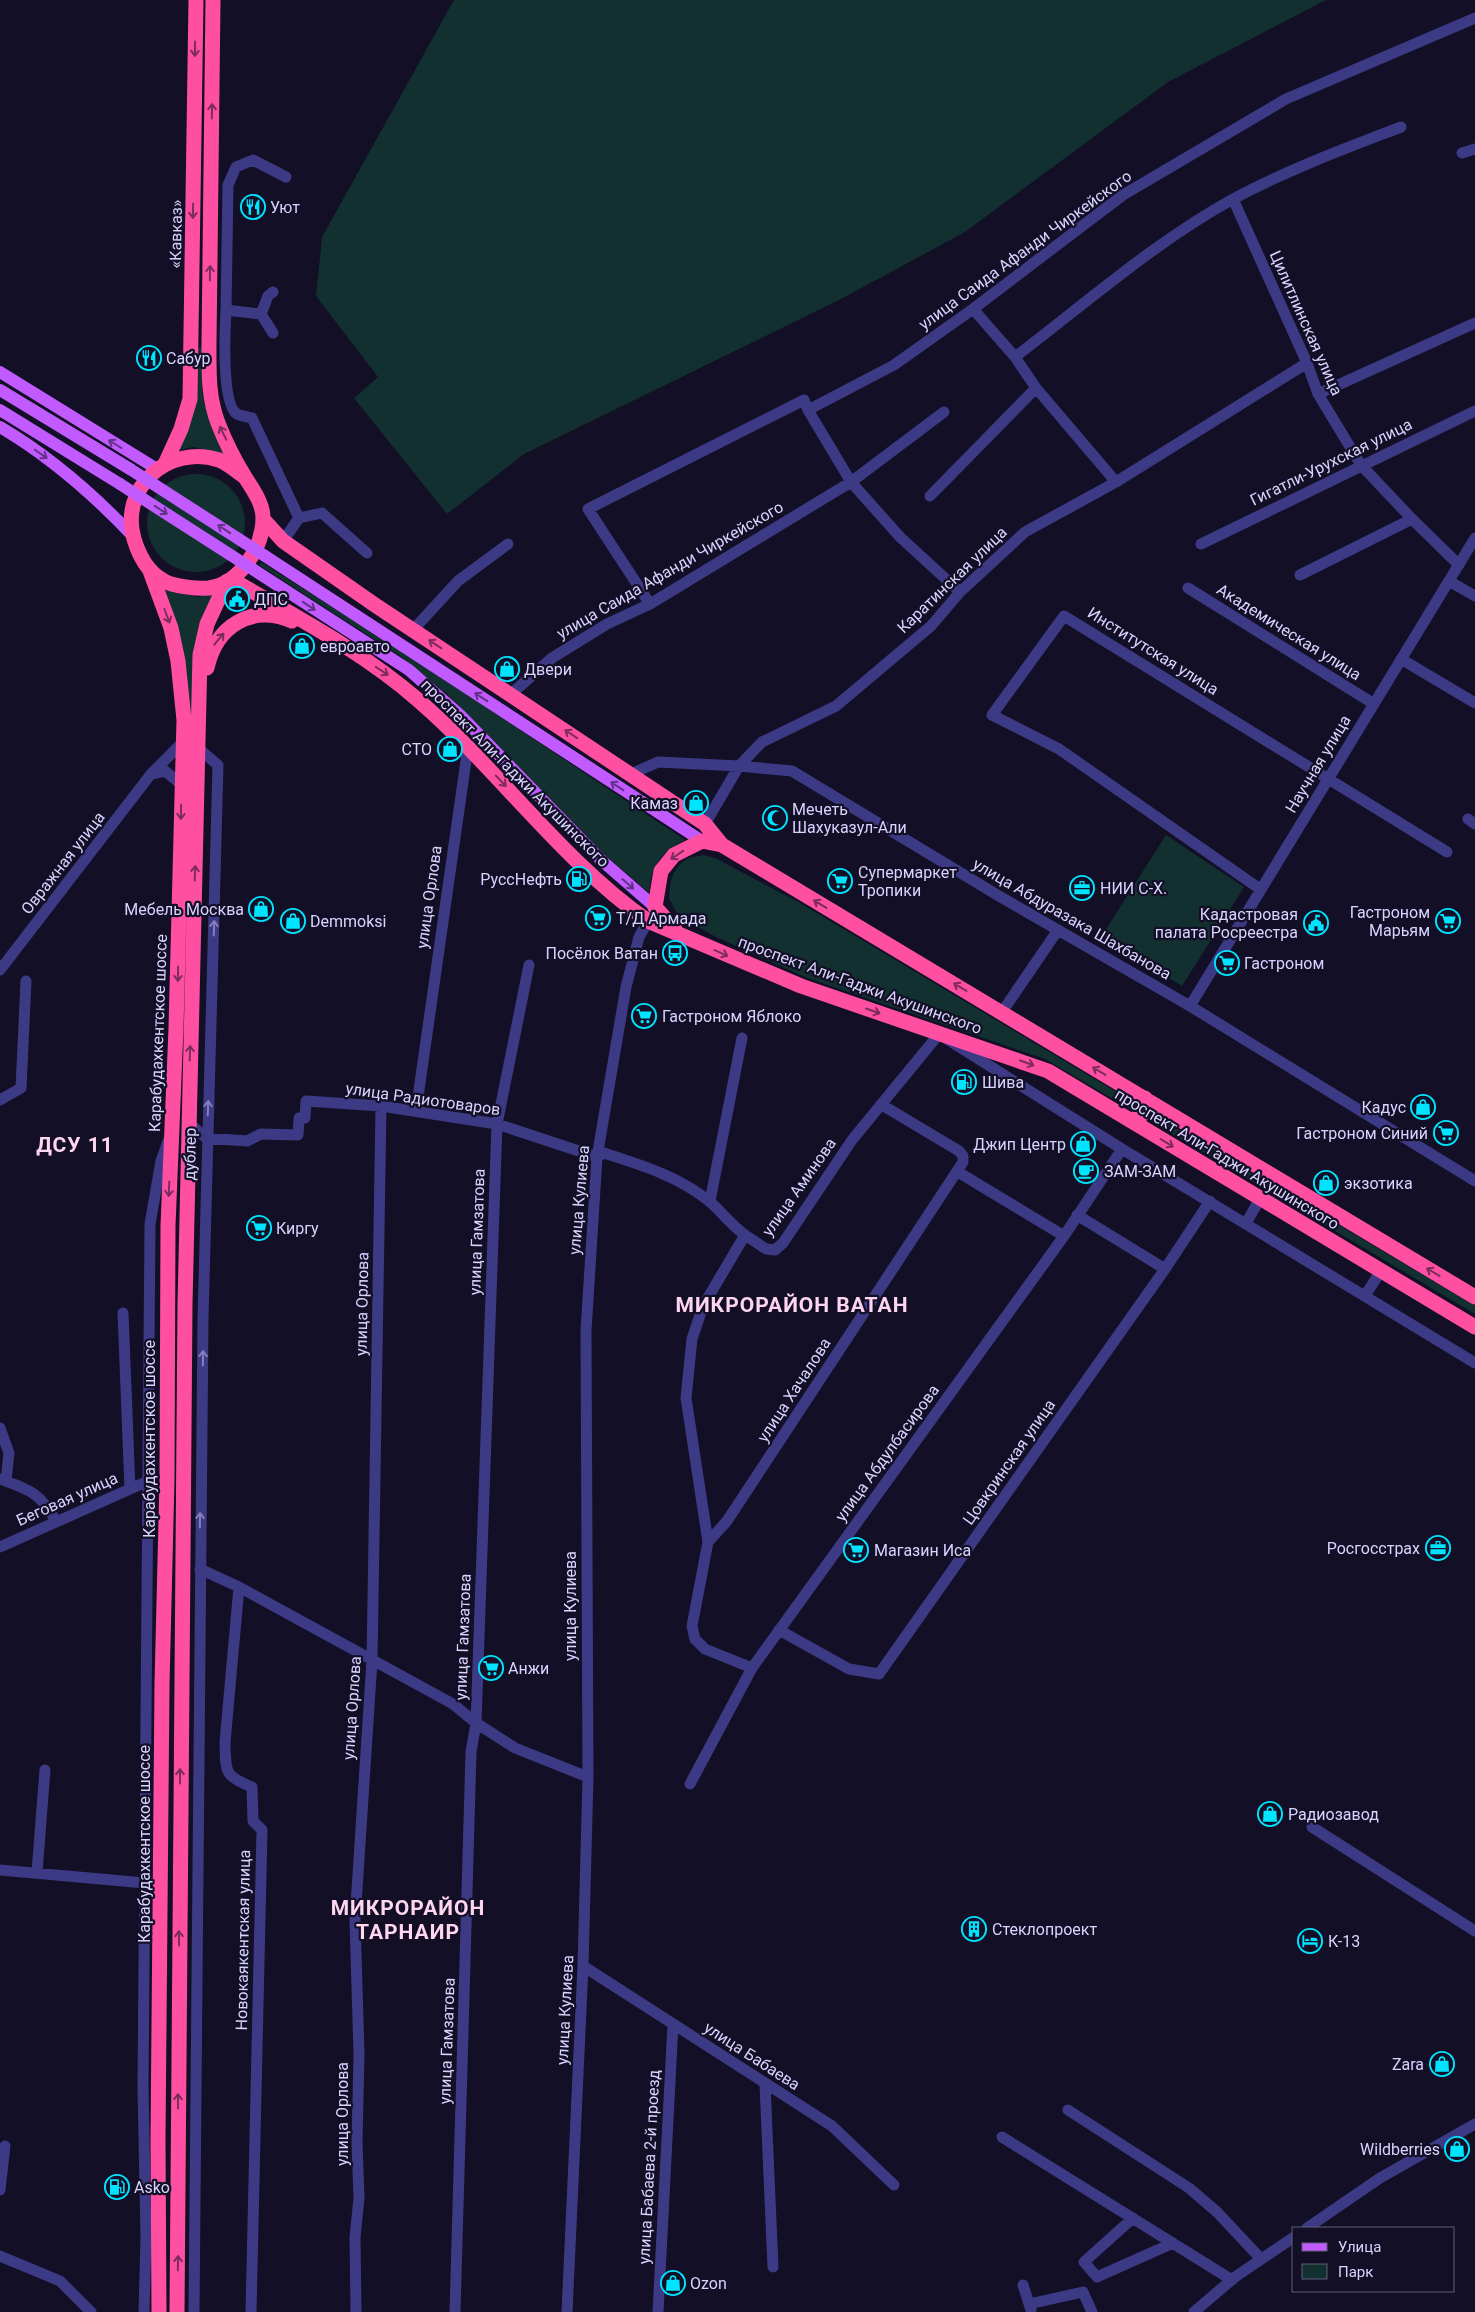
<svg xmlns="http://www.w3.org/2000/svg" width="1475" height="2312" viewBox="0 0 1475 2312" font-family="Roboto,sans-serif">
	<style>
		.green { fill: #12302f }
		.lines { fill: none; stroke-linecap: round; stroke-linejoin: round }
		.minor { stroke: #3d3a85; stroke-width: 11 }
		.major { stroke: #c25bff; stroke-width: 12 }
		.highway { stroke: #ff4fa3; stroke-width: 15 }
		.major-bridge { stroke: #c25bff; stroke-width: 12 }
		.oneway { stroke: #7d2c5e }
		.oneway2 { stroke: #623188 }
		.oneway3 { stroke: #837fbc }
		.labels { text-anchor: middle; dominant-baseline: central; stroke-width: 4.5; stroke-linejoin: round; paint-order: stroke }
		.poi-label { font-size: 16px; fill: #d9d4ff; stroke: #130f26; text-anchor: start }
		.street-label { font-size: 16px; fill: #d9d4ff; stroke: #130f26 }
		.district-label { font-size: 21px; font-weight: bold; letter-spacing: 1px; fill: #ffd6f0; stroke: #130f26 }
	</style>
	<rect width="100%" height="100%" fill="#130f26"/>
	<path class="green" d="M454 0H1326L1168 82 965 232 839 300 524 454 447 514 354 398 378 377 316 296 322 237Z
		M203 347 202 392 208 416 226 454 193 447 179 450 197 348Z
		M147 523a49 49 0 1 1 98 0a49 49 0 1 1-98 0Z
		M261 562 403 652 685 840C659 854 652 864 649 893L602 852 447 694 403 658 259 565Z
		M163 590 198 597 216 594 194 717 189 716Z
		M1166 835 1244 887 1182 986 1101 937Z
		M704 855 715 858 800 903 1140 1106 1137 1113 1045 1059 807 978 716 937 684 919 676 912 669 898 670 884 673 874 679 865 688 858Z
		M1149 1112 1475 1306V1314L1145 1118Z"/>
	<g class="lines">
		<path class="minor" d="M1462 153 1475 149
			M1233 199 1307 363 1318 394 1361 465 1412 519 1459 565
			M273 292 268 296 261 314 226 310C225 329 221 404 237 414 241 416 247 417 252 418L299 518 283 541
			M973 309 1015 357 1036 388 1116 482
			M226 310 228 185 236 167 253 160 286 177
			M261 314 273 333
			M1015 357C1086 303 1155 242 1233 199 1287 170 1344 149 1401 127
			M1318 394 1475 323
			M808 410 894 365 973 309 1123 195 1286 99 1475 18
			M930 496 1036 388
			M299 518 322 513 367 553
			M1201 544 1475 411
			M1300 575 1412 519
			M1449 581 1475 596
			M1188 588 1374 704
			M650 604 588 509 804 400 808 410 851 482 900 537 960 592
			M413 630 458 581 508 544
			M1401 659 1475 703
			M511 694 552 658 607 624 650 604 851 482 944 412
			M631 774 658 762 739 766 792 771 999 896 1190 1006 1475 1181
			M182 785 165 771 151 774 183 742
			M1468 819 1475 824
			M705 824 739 766 762 742 836 706 931 626 960 592 1025 532 1116 482 1307 363
			M1260 889 1059 749 992 715 1064 616 1447 852
			M0 970 151 774
			M1190 1006 1475 538
			M1002 1012 1058 930
			M0 1100 21 1088 26 981
			M416 1111 468 747
			M188 1122 206 1138 247 1141 261 1134 298 1135 299 1118H305L306 1101 381 1106 497 1124 597 1157 604 1153C641 1165 678 1176 709 1201 722 1212 731 1225 745 1235
			M958 1172 1064 1236
			M710 1201 742 1038
			M1077 1215 1165 1269
			M1246 1223 1260 1199
			M1365 1296 1380 1272
			M123 1313 130 1489
			M0 1428 9 1453 6 1481
			M0 1479C30 1490 39 1492 56 1521
			M708 1542 727 1521 963 1162V1156L959 1151 882 1105
			M0 1547 148 1481
			M200 1569 239 1587 453 1704 476 1723 515 1748 588 1777
			M239 1587 225 1742C226 1772 223 1775 252 1787L253 1821 262 1830 251 2312
			M779 1630 849 1669 879 1674 1165 1269 1210 1201
			M752 1668 705 1649 695 1639 692 1626 708 1542 686 1398 692 1339 703 1306 745 1235 766 1249 775 1250 783 1243 852 1140 939 1034 1122 1149 1475 1363
			M690 1784 752 1668 1064 1236 1122 1149
			M1312 1827 1475 1931
			M0 1870 145 1883
			M37 1872 45 1770
			M583 1966 832 2126 894 2185
			M765 2085 773 2267
			M1068 2110 1189 2188 1217 2212 1261 2259
			M1002 2137 1232 2280
			M0 2190 5 2146
			M1133 2218 1084 2262 1097 2277 1173 2243
			M1307 2228 1380 2178 1475 2124
			M0 2256 60 2281 91 2312
			M1023 2285 1031 2310
			M1029 2304 1083 2292 1092 2312
			M144 2312 146 2238 143 2088 150 1224 161 1161 168 1141
			M194 2312 203 1319 218 765 199 749
			M356 2312 355 2237 359 2198 357 2143 359 2054 355 1920 372 1661 381 1106
			M455 2312 471 1752 476 1723 497 1124 529 965
			M567 2312 583 1966 588 1777 586 1331 597 1157 626 987 639 937 651 916
			M658 2312 673 2024
			M1194 2312 1235 2277 1294 2237"/>
		<path class="major" d="M0 372 157 469
			M0 390 130 469
			M0 410 120 484
			M0 427C51 457 93 494 133 536
			M265 556 702 841
			M254 570 409 670 460 715 600 859 655 907"/>
		<path class="highway" d="M213 0 209 344C209 372 208 397 218 423 225 441 235 461 245 477 253 490 263 503 263 518 263 548 239 584 209 588 196 589 183 587 171 584 150 577 140 559 134 539 119 487 169 444 219 460 228 463 237 472 245 477
			M165 464 181 429 190 399 196 0
			M263 519 283 541 375 605 705 824 722 845 1475 1297
			M150 571 171 628 178 661 184 720 176 1028 168 1226 167 1480 162 1684 158 2139 159 2312
			M231 579C294 616 362 651 418 700 498 769 561 860 648 921L801 986 1048 1071 1475 1327
			M207 668C216 626 251 604 292 621
			M675 929 655 907 661 871 674 855 702 841 722 845
			M1131 1121 1143 1114 1145 1098
			M177 2312 185 1304 200 655 207 624 227 581"/>
		<path class="major-bridge" d="M130 469 265 556
			M120 484 254 570"/>
	</g>
	<defs><path id="oneway-shaft" d="M-6 0H5M1.5-3L5.5 0L1.5 3" fill="none" stroke-width="1.6" stroke-linecap="round" stroke-linejoin="round" transform="scale(1.25)"/></defs>
	<g class="oneway">
		<use href="#oneway-shaft" transform="translate(195 49) rotate(91)"/>
		<use href="#oneway-shaft" transform="translate(212 111) rotate(-89)"/>
		<use href="#oneway-shaft" transform="translate(193 211) rotate(91)"/>
		<use href="#oneway-shaft" transform="translate(210 273) rotate(-89)"/>
		<use href="#oneway-shaft" transform="translate(223 433) rotate(-116)"/>
		<use href="#oneway-shaft" transform="translate(167 616) rotate(69)"/>
		<use href="#oneway-shaft" transform="translate(219 639) rotate(-50)"/>
		<use href="#oneway-shaft" transform="translate(435 644) rotate(-147)"/>
		<use href="#oneway-shaft" transform="translate(382 671) rotate(33)"/>
		<use href="#oneway-shaft" transform="translate(571 734) rotate(-146)"/>
		<use href="#oneway-shaft" transform="translate(501 781) rotate(46)"/>
		<use href="#oneway-shaft" transform="translate(181 812) rotate(91)"/>
		<use href="#oneway-shaft" transform="translate(677 855) rotate(146)"/>
		<use href="#oneway-shaft" transform="translate(195 873) rotate(-88)"/>
		<use href="#oneway-shaft" transform="translate(820 904) rotate(-149)"/>
		<use href="#oneway-shaft" transform="translate(721 953) rotate(24)"/>
		<use href="#oneway-shaft" transform="translate(178 974) rotate(91)"/>
		<use href="#oneway-shaft" transform="translate(960 987) rotate(-149)"/>
		<use href="#oneway-shaft" transform="translate(873 1011) rotate(19)"/>
		<use href="#oneway-shaft" transform="translate(190 1053) rotate(-88)"/>
		<use href="#oneway-shaft" transform="translate(1027 1063) rotate(19)"/>
		<use href="#oneway-shaft" transform="translate(1099 1071) rotate(-149)"/>
		<use href="#oneway-shaft" transform="translate(1167 1143) rotate(31)"/>
		<use href="#oneway-shaft" transform="translate(169 1189) rotate(92)"/>
		<use href="#oneway-shaft" transform="translate(1433 1272) rotate(-149)"/>
		<use href="#oneway-shaft" transform="translate(180 1776) rotate(-90)"/>
		<use href="#oneway-shaft" transform="translate(179 1938) rotate(-90)"/>
		<use href="#oneway-shaft" transform="translate(178 2101) rotate(-90)"/>
		<use href="#oneway-shaft" transform="translate(178 2263) rotate(-89)"/>
	</g>
	<g class="oneway2">
		<use href="#oneway-shaft" transform="translate(115 444) rotate(-148)"/>
		<use href="#oneway-shaft" transform="translate(41 454) rotate(35)"/>
		<use href="#oneway-shaft" transform="translate(161 510) rotate(33)"/>
		<use href="#oneway-shaft" transform="translate(224 529) rotate(-147)"/>
		<use href="#oneway-shaft" transform="translate(309 606) rotate(33)"/>
		<use href="#oneway-shaft" transform="translate(481 697) rotate(-147)"/>
		<use href="#oneway-shaft" transform="translate(617 786) rotate(-147)"/>
		<use href="#oneway-shaft" transform="translate(628 884) rotate(41)"/>
	</g>
	<g class="oneway3">
		<use href="#oneway-shaft" transform="translate(214 928) rotate(-88)"/>
		<use href="#oneway-shaft" transform="translate(208 1108) rotate(-88)"/>
		<use href="#oneway-shaft" transform="translate(203 1358) rotate(-89)"/>
		<use href="#oneway-shaft" transform="translate(200 1520) rotate(-89)"/>
	</g>
	<defs>
		<symbol id="restaurant-ring" viewBox="-11 -11 22 22"><circle r="9.5" fill="#130f26" stroke="#00e5ff" stroke-width="1.5"/><path d="M-5-6h1v4h1v-4h1v4h1v-4h1v5L-1.5 .5V6h-2V.5L-5-1ZM5-6V6H3V1.5H1.5Q1.5-4 5-6Z" fill="#00e5ff"/></symbol>
		<symbol id="civic-ring" viewBox="-11 -11 22 22"><circle r="9.5" fill="#130f26" stroke="#00e5ff" stroke-width="1.5"/><path d="M-.6-6.5H3V-4.5H.6V-3L4-1V1h2V6H-6V1h2V-1L-.6-3ZM-1.2 2.5V6h2.4V2.5Z" fill="#00e5ff"/></symbol>
		<symbol id="shop-ring" viewBox="-11 -11 22 22"><circle r="9.5" fill="#130f26" stroke="#00e5ff" stroke-width="1.5"/><path d="M-5-2.5h2.3a2.7 3.5 0 0 1 5.4 0H5L5.5 6h-11ZM-1.5-2.5h3a1.5 2.3 0 0 0-3 0Z" fill="#00e5ff"/></symbol>
		<symbol id="mosque-ring" viewBox="-11 -11 22 22"><circle r="9.5" fill="#130f26" stroke="#00e5ff" stroke-width="1.5"/><path d="M3.5-4.9A6 6 0 1 0 3.5 4.9A5 5 0 1 1 3.5-4.9Z" fill="#00e5ff"/></symbol>
		<symbol id="fuel-ring" viewBox="-11 -11 22 22"><circle r="9.5" fill="#130f26" stroke="#00e5ff" stroke-width="1.5"/><path d="M-5.5-6h7V0h2V4h1.3V-2.5L3-4.5l.8-.8L6-3V5H2.5V1h-1V6h-7ZM-4.2-4.7v3.2H.2V-4.7Z" fill="#00e5ff"/></symbol>
		<symbol id="supermarket-ring" viewBox="-11 -11 22 22"><circle r="9.5" fill="#130f26" stroke="#00e5ff" stroke-width="1.5"/><path d="M-6-5.5h2.5l.6 2H6L4.5 2H-2.5L-4.4-4H-6ZM-1.5 3.2a1.3 1.3 0 1 0 .1 0ZM3 3.2a1.3 1.3 0 1 0 .1 0Z" fill="#00e5ff"/></symbol>
		<symbol id="office-ring" viewBox="-11 -11 22 22"><circle r="9.5" fill="#130f26" stroke="#00e5ff" stroke-width="1.5"/><path d="M-6-3h4V-5.5h4V-3h4V5H-6ZM-1-4.5V-3h2v-1.5ZM-6 0V1H6V0Z" fill="#00e5ff"/></symbol>
		<symbol id="bus-ring" viewBox="-11 -11 22 22"><circle r="9.5" fill="#130f26" stroke="#00e5ff" stroke-width="1.5"/><path d="M-5-6H5V4H4V6H2V4H-2V6H-4V4H-5ZM-3.5-4V0h7V-4ZM-3.5 1.2v1.5H-2V1.2ZM2 1.2v1.5H3.5V1.2Z" fill="#00e5ff"/></symbol>
		<symbol id="cafe-ring" viewBox="-11 -11 22 22"><circle r="9.5" fill="#130f26" stroke="#00e5ff" stroke-width="1.5"/><path d="M-5.5-4.5H6V0H3Q3 3.5 0 3.5H-2.5Q-5.5 3.5-5.5 0ZM3-3.2v2h1.7v-2ZM-6 4.5H4V6H-6Z" fill="#00e5ff"/></symbol>
		<symbol id="building-ring" viewBox="-11 -11 22 22"><circle r="9.5" fill="#130f26" stroke="#00e5ff" stroke-width="1.5"/><path d="M-4-6H4V6H1V3H-1V6H-4ZM-2.5-4.3h1.7v1.8h-1.7ZM.8-4.3h1.7v1.8H.8ZM-2.5-1h1.7V.8h-1.7ZM.8-1h1.7V.8H.8Z" fill="#00e5ff"/></symbol>
		<symbol id="hotel-ring" viewBox="-11 -11 22 22"><circle r="9.5" fill="#130f26" stroke="#00e5ff" stroke-width="1.5"/><path d="M-6-4.5h1.5V1H6V5H4.5V3h-9V5H-6ZM-4 0a1.8 1.8 0 1 1 3.6 0ZM.5 0V-2.5h3Q6-2.5 6 0Z" fill="#00e5ff"/></symbol>
	</defs>
	<g fill-rule="evenodd">
		<use href="#restaurant-ring" x="239" y="193" width="28" height="28"/>
		<use href="#restaurant-ring" x="135" y="344" width="28" height="28"/>
		<use href="#civic-ring" x="223" y="585" width="28" height="28"/>
		<use href="#shop-ring" x="288" y="632" width="28" height="28"/>
		<use href="#shop-ring" x="493" y="655" width="28" height="28"/>
		<use href="#shop-ring" x="436" y="735" width="28" height="28"/>
		<use href="#shop-ring" x="682" y="789" width="28" height="28"/>
		<use href="#mosque-ring" x="761" y="804" width="28" height="28"/>
		<use href="#fuel-ring" x="565" y="865" width="28" height="28"/>
		<use href="#supermarket-ring" x="826" y="867" width="28" height="28"/>
		<use href="#office-ring" x="1068" y="874" width="28" height="28"/>
		<use href="#shop-ring" x="247" y="895" width="28" height="28"/>
		<use href="#supermarket-ring" x="584" y="904" width="28" height="28"/>
		<use href="#shop-ring" x="279" y="907" width="28" height="28"/>
		<use href="#supermarket-ring" x="1434" y="907" width="28" height="28"/>
		<use href="#civic-ring" x="1302" y="909" width="28" height="28"/>
		<use href="#bus-ring" x="661" y="939" width="28" height="28"/>
		<use href="#supermarket-ring" x="1213" y="949" width="28" height="28"/>
		<use href="#supermarket-ring" x="630" y="1002" width="28" height="28"/>
		<use href="#fuel-ring" x="950" y="1068" width="28" height="28"/>
		<use href="#shop-ring" x="1409" y="1093" width="28" height="28"/>
		<use href="#supermarket-ring" x="1432" y="1119" width="28" height="28"/>
		<use href="#shop-ring" x="1069" y="1130" width="28" height="28"/>
		<use href="#cafe-ring" x="1072" y="1157" width="28" height="28"/>
		<use href="#shop-ring" x="1312" y="1169" width="28" height="28"/>
		<use href="#supermarket-ring" x="245" y="1214" width="28" height="28"/>
		<use href="#office-ring" x="1424" y="1534" width="28" height="28"/>
		<use href="#supermarket-ring" x="842" y="1536" width="28" height="28"/>
		<use href="#supermarket-ring" x="477" y="1654" width="28" height="28"/>
		<use href="#shop-ring" x="1256" y="1800" width="28" height="28"/>
		<use href="#building-ring" x="960" y="1915" width="28" height="28"/>
		<use href="#hotel-ring" x="1296" y="1927" width="28" height="28"/>
		<use href="#shop-ring" x="1428" y="2050" width="28" height="28"/>
		<use href="#shop-ring" x="1443" y="2135" width="28" height="28"/>
		<use href="#fuel-ring" x="103" y="2173" width="28" height="28"/>
		<use href="#shop-ring" x="659" y="2269" width="28" height="28"/>
	</g>
	<g class="labels">
		<g class="poi-label">
			<text x="270" y="207">Уют</text>
			<text x="166" y="358">Сабур</text>
			<text x="254" y="599">ДПС</text>
			<text x="320" y="646">евроавто</text>
			<text x="524" y="669">Двери</text>
			<text x="432" y="749" text-anchor="end">СТО</text>
			<text x="678" y="803" text-anchor="end">Камаз</text>
			<text x="792" y="809">Мечеть<tspan x="792" dy="18">Шахуказул-Али</tspan></text>
			<text x="858" y="872">Супермаркет<tspan x="858" dy="18">Тропики</tspan></text>
			<text x="562" y="879" text-anchor="end">РуссНефть</text>
			<text x="1100" y="888">НИИ С-Х.</text>
			<text x="244" y="909" text-anchor="end">Мебель Москва</text>
			<text x="1430" y="912" text-anchor="end">Гастроном<tspan x="1430" dy="18">Марьям</tspan></text>
			<text x="1298" y="914" text-anchor="end">Кадастровая<tspan x="1298" dy="18">палата Росреестра</tspan></text>
			<text x="616" y="918">Т/Д Армада</text>
			<text x="310" y="921">Demmoksi</text>
			<text x="658" y="953" text-anchor="end">Посёлок Ватан</text>
			<text x="1244" y="963">Гастроном</text>
			<text x="662" y="1016">Гастроном Яблоко</text>
			<text x="982" y="1082">Шива</text>
			<text x="1406" y="1107" text-anchor="end">Кадус</text>
			<text x="1428" y="1133" text-anchor="end">Гастроном Синий</text>
			<text x="1066" y="1144" text-anchor="end">Джип Центр</text>
			<text x="1104" y="1171">ЗАМ-ЗАМ</text>
			<text x="1344" y="1183">экзотика</text>
			<text x="276" y="1228">Киргу</text>
			<text x="1420" y="1548" text-anchor="end">Росгосстрах</text>
			<text x="874" y="1550">Магазин Иса</text>
			<text x="508" y="1668">Анжи</text>
			<text x="1288" y="1814">Радиозавод</text>
			<text x="992" y="1929">Стеклопроект</text>
			<text x="1328" y="1941">К-13</text>
			<text x="1424" y="2064" text-anchor="end">Zara</text>
			<text x="1440" y="2149" text-anchor="end">Wildberries</text>
			<text x="134" y="2187">Asko</text>
			<text x="690" y="2283">Ozon</text>
		</g>
		<g class="street-label">
			<text transform="translate(176 234) rotate(-89)">«Кавказ»</text>
			<text transform="translate(1025 250) rotate(-36)">улица Саида Афанди Чиркейского</text>
			<text transform="translate(1306 323) rotate(66)">Цилитлинская улица</text>
			<text transform="translate(1331 462) rotate(-26)">Гигатли-Урухская улица</text>
			<text transform="translate(670 570) rotate(-30)">улица Саида Афанди Чиркейского</text>
			<text transform="translate(952 580) rotate(-44)">Каратинская улица</text>
			<text transform="translate(1289 632) rotate(32)">Академическая улица</text>
			<text transform="translate(1153 651) rotate(32)">Институтская улица</text>
			<text transform="translate(1318 764) rotate(-59)">Научная улица</text>
			<text transform="translate(515 773) rotate(45)">проспект Али-Гаджи Акушинского</text>
			<text transform="translate(63 863) rotate(-52)">Овражная улица</text>
			<text transform="translate(429 897) rotate(-82)">улица Орлова</text>
			<text transform="translate(1072 919) rotate(30)">улица Абдуразака Шахбанова</text>
			<text transform="translate(860 985) rotate(20)">проспект Али-Гаджи Акушинского</text>
			<text transform="translate(158 1033) rotate(-88)">Карабудахкентское шоссе</text>
			<text transform="translate(423 1099) rotate(8)">улица Радиотоваров</text>
			<text transform="translate(190 1154) rotate(-89)">дублер</text>
			<text transform="translate(1227 1159) rotate(31)">проспект Али-Гаджи Акушинского</text>
			<text transform="translate(799 1187) rotate(-55)">улица Аминова</text>
			<text transform="translate(579 1200) rotate(-85)">улица Кулиева</text>
			<text transform="translate(477 1232) rotate(-88)">улица Гамзатова</text>
			<text transform="translate(362 1304) rotate(-89)">улица Орлова</text>
			<text transform="translate(794 1390) rotate(-57)">улица Хачалова</text>
			<text transform="translate(149 1439) rotate(-90)">Карабудахкентское шоссе</text>
			<text transform="translate(887 1453) rotate(-54)">улица Абдулбасирова</text>
			<text transform="translate(1009 1462) rotate(-55)">Цовкринская улица</text>
			<text transform="translate(67 1499) rotate(-24)">Беговая улица</text>
			<text transform="translate(570 1606) rotate(-90)">улица Кулиева</text>
			<text transform="translate(463 1637) rotate(-88)">улица Гамзатова</text>
			<text transform="translate(352 1708) rotate(-86)">улица Орлова</text>
			<text transform="translate(144 1844) rotate(-90)">Карабудахкентское шоссе</text>
			<text transform="translate(243 1940) rotate(-89)">Новокаякентская улица</text>
			<text transform="translate(565 2010) rotate(-87)">улица Кулиева</text>
			<text transform="translate(447 2041) rotate(-88)">улица Гамзатова</text>
			<text transform="translate(752 2056) rotate(33)">улица Бабаева</text>
			<text transform="translate(342 2114) rotate(-90)">улица Орлова</text>
			<text transform="translate(649 2167) rotate(-87)">улица Бабаева 2-й проезд</text>
		</g>
		<g class="district-label">
			<text x="75" y="1145">ДСУ 11</text>
			<text x="792" y="1305">МИКРОРАЙОН ВАТАН</text>
			<text x="408" y="1908">МИКРОРАЙОН<tspan x="408" dy="24">ТАРНАИР</tspan></text>
		</g>
	</g>
	<rect x="1292" y="2227" width="162" height="65" fill="#130f26" stroke="#625e7d"/>
	<rect x="1302" y="2243" width="25" height="8" fill="#c25bff" stroke="#625e7d"/>
	<text x="1338" y="2252" font-size="15" fill="#d9d4ff">Улица</text>
	<rect x="1302" y="2264" width="25" height="15" fill="#12302f" stroke="#625e7d"/>
	<text x="1338" y="2277" font-size="15" fill="#d9d4ff">Парк</text>
</svg>
